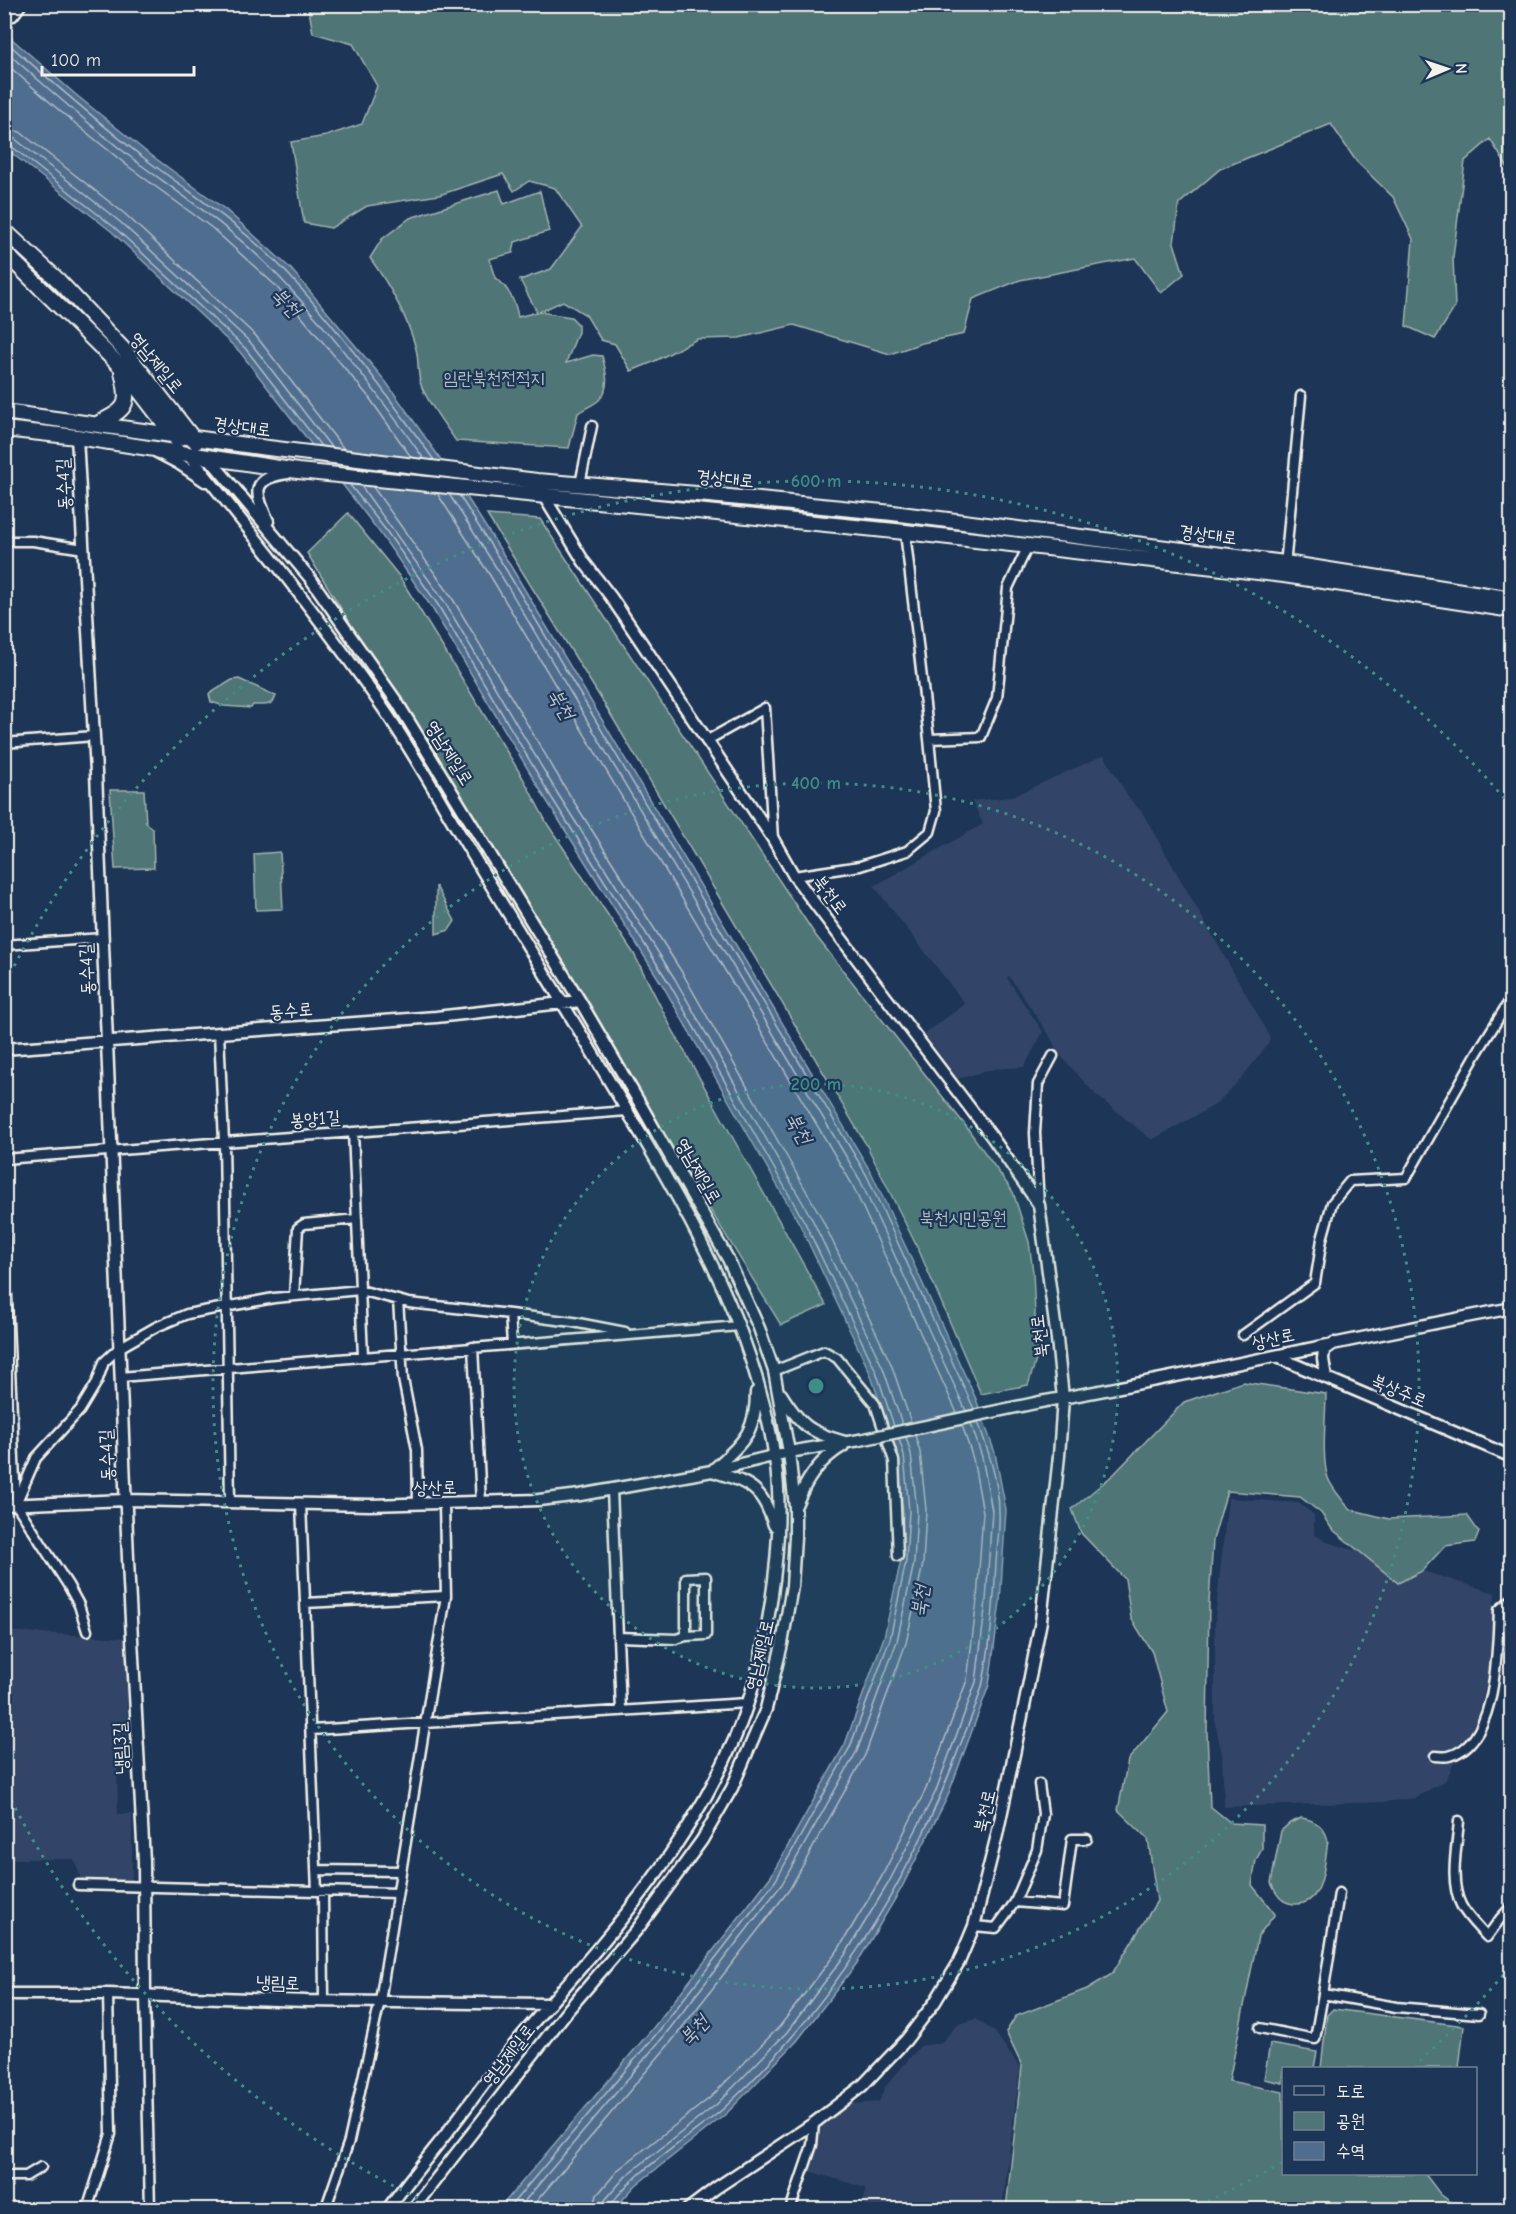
<svg xmlns="http://www.w3.org/2000/svg" width="1516" height="2214" viewBox="0 0 1516 2214" font-family="'Comic Neue','Poor Story',sans-serif">
	<style>
		.built { fill: #314467 }
		.green { fill: #507576; stroke: #a2b3af; stroke-width: 1.5 }
		.water { fill: #4f6d8f; stroke: #91a2b3; stroke-width: 1.5 }
		.lines { fill: none; stroke-linecap: round; stroke-linejoin: round }
		.shore { stroke: #b2bcc4; stroke-width: 1.5 }
		.minor-casing { stroke: #f4f1e8; stroke-width: 13 }
		.tertiary-casing { stroke: #f4f1e8; stroke-width: 15 }
		.primary-casing { stroke: #f4f1e8; stroke-width: 18 }
		.minor { stroke: #1d3557; stroke-width: 8 }
		.tertiary { stroke: #1d3557; stroke-width: 10 }
		.primary { stroke: #1d3557; stroke-width: 14 }
		.tertiary-bridge-casing { stroke: #f4f1e8; stroke-width: 15; stroke-linecap: butt }
		.tertiary-bridge { stroke: #1d3557; stroke-width: 10 }
		.ring { fill: none; stroke: #3d8f86; stroke-width: 3; stroke-dasharray: 3 6 }
		.labels { text-anchor: middle; dominant-baseline: central; stroke-width: 4.5; stroke-linejoin: round; paint-order: stroke }
		.street-label { font-size: 18px; fill: #f4f1e8; stroke: #1d3557 }
		.park-label { font-size: 18px; fill: #b2bfba; stroke: #1d3557 }
		.water-label { font-size: 20px; font-style: italic; fill: #bac3c9; stroke: #1d3557 }
		.centre { fill: #3d8f86; stroke: #1d3557; stroke-width: 3 }
		.ring-label { font-size: 18px; text-anchor: middle; font-weight: bold; fill: #3d8f86; stroke: #1d3557; stroke-width: 4.5; stroke-linejoin: round; paint-order: stroke }
	</style>
	<rect width="100%" height="100%" fill="#1d3557"/>
	<filter id="ink" filterUnits="userSpaceOnUse"><feTurbulence type="fractalNoise" baseFrequency=".0167" numOctaves="2"/><feDisplacementMap in="SourceGraphic" scale="12" xChannelSelector="R" yChannelSelector="G"/><feConvolveMatrix kernelMatrix="1 2 1 2 8 2 1 2 1" color-interpolation-filters="sRGB"/></filter>
	<g filter="url(#ink)">
		<path class="built" d="M1104 755 1129 798 1142 812 1266 1029 1270 1039 1268 1044 1241 1079 1215 1105 1152 1140 1096 1095 1059 1054 1049 1035 1009 976 1007 978 1043 1032 1024 1067 994 1069 958 1079 924 1034 965 1004 874 886 983 824 972 801 1011 797Z
			M1228 1498 1299 1503 1314 1515V1534L1327 1542 1495 1593 1489 1671 1478 1718 1445 1781 1415 1798 1384 1802 1224 1807 1222 1754 1215 1723V1619Z
			M4 1631 127 1638V1754L117 1757 118 1814H132V1881L82 1882 74 1859H5Z
			M976 2019 995 2032 1020 2068 1002 2209H864L865 2188 806 2170 819 2127 852 2104 879 2102 885 2087 920 2046 941 2043 958 2024Z"/>
		<path class="green" d="M308 5H1511V173L1490 139 1465 161 1453 257 1455 307 1435 339 1406 326 1413 239 1393 197 1356 161 1331 124 1220 169 1179 204 1174 243 1184 274 1161 293 1135 258 1020 280 973 299 964 334 922 343 890 354 794 325 739 338 697 339 653 362 631 371 615 344 601 340 586 315 563 301 539 312 571 317 578 324V332L566 363 593 355 602 356C606 371 611 388 599 400 594 405 585 408 578 413L569 448 456 441C446 426 427 402 421 385 417 373 419 360 416 349 407 315 390 286 370 258L382 239 410 218 499 190 504 204 540 191 549 231 515 242 513 253 489 259 495 278C508 286 516 303 518 317L537 312 520 280 551 269 582 227 555 188 529 181 514 191 503 174 439 195 367 206 331 228 304 223 291 142 326 136 362 124 377 86 353 44 313 33Z
			M348 513 399 576 523 778 548 825 634 954 670 1025 826 1305 781 1325 307 553Z
			M487 515 540 519 816 936 965 1125 1013 1192 1029 1242 1033 1272 1037 1357 1028 1385 981 1394 920 1253 867 1146 605 705Z
			M239 679 276 696C273 707 262 705 253 705L251 708 224 706 211 702 209 694 232 680Z
			M110 790H144L146 823 153 829 154 868 115 869Z
			M280 852 283 909 256 910 254 854Z
			M436 886 455 921 449 930 436 934Z
			M1243 1382 1326 1394C1326 1416 1321 1458 1328 1478 1332 1489 1343 1500 1349 1509L1389 1519 1467 1515 1479 1532 1475 1542 1445 1546 1422 1571 1398 1583 1332 1529 1321 1513 1300 1497 1227 1491 1213 1540 1209 1602 1207 1732 1210 1806 1231 1823 1262 1825V1849L1256 1860 1252 1885 1275 1914 1258 1936 1229 2081 1283 2092 1284 2174H1425L1440 2194 1460 2209H1416L1410 2206 1401 2210 1006 2209 1022 2066 1006 2032 1016 2016 1087 1989 1112 1974 1157 1901 1148 1839 1118 1810 1128 1760 1168 1712 1152 1652 1131 1618 1125 1579 1081 1533 1072 1509 1114 1474 1184 1402Z
			M1301 1818C1315 1820 1325 1826 1328 1841 1324 1863 1325 1906 1294 1904 1281 1903 1276 1894 1271 1883L1281 1831 1290 1823Z
			M1333 2009 1464 2026 1459 2068H1321L1327 2015Z
			M1270 2044 1317 2052 1314 2068H1284L1283 2083 1264 2079Z"/>
		<path class="water" d="M4 32 75 94 144 150 226 210 291 269 386 382 461 488 510 565 872 1174 976 1399 995 1453 1006 1510 1000 1602 989 1685 947 1798 901 1889 857 1963 797 2041 726 2114 636 2185 614 2209H499L653 2028 771 1876 845 1744 884 1637 901 1560 903 1512 898 1456 870 1373 800 1225 663 986 545 798 432 608 380 533 240 352 111 231 5 148Z"/>
		<g class="lines">
			<path class="shore" d="M4 40C49 79 93 118 140 155 190 193 244 227 288 274 341 332 388 396 434 460
				M4 50C48 88 91 127 137 162 187 199 240 234 282 280 334 335 380 397 424 459
				M4 62 60 111 129 167 212 228 275 285 368 396 411 457
				M4 128 20 132 125 214 256 336 344 449
				M4 137 15 139 119 221 250 342 331 447
				M4 144 11 146 114 227 245 348 321 446
				M350 485 385 529 438 605 550 795 669 983 805 1223 876 1371 894 1426
				M361 486 444 601 556 791 675 979 812 1219 883 1368 902 1424
				M373 487 451 596 564 786 683 974 820 1215 891 1364 911 1422
				M437 493 491 577 852 1184 957 1413
				M449 494 499 572 860 1180 966 1411
				M459 495 505 568 867 1176 974 1409
				M507 2210 658 2032 776 1880 850 1747 890 1639 906 1561 909 1511 904 1455 899 1439
				M517 2210 664 2036 782 1884 857 1751 897 1641 914 1563 917 1511 911 1454 906 1437
				M529 2210 671 2042 789 1890 865 1755 906 1643 923 1564 926 1510 920 1452 915 1435
				M593 2210 597 2195 619 2169 711 2097 780 2026 838 1950 881 1878 926 1789 967 1680 977 1600 983 1512 973 1459 962 1425
				M602 2210 605 2200 626 2176 717 2104 787 2032 845 1955 889 1882 935 1793 976 1682 986 1601 992 1511 982 1457 971 1424
				M610 2210C613 2186 702 2128 723 2109 829 2011 910 1883 959 1748 967 1727 978 1704 983 1682 991 1644 994 1602 996 1563 997 1546 1000 1529 999 1512 999 1482 988 1450 978 1422"/>
			<defs>
				<path id="minor" d="M13 16 22 4
					M580 484 592 426
					M905 532 929 739
					M4 541H33L84 549
					M1285 566 1301 396
					M706 741 765 708 773 839
					M4 743 94 736
					M794 876 860 866 907 851 930 832 936 811 929 739 981 737 997 698 1008 588 1028 546
					M4 945 102 938
					M219 1033 224 1142 230 1501
					M353 1132 363 1356
					M4 1159 627 1111
					M1039 1205 1035 1133 1038 1084 1053 1056
					M4 1231 16 1504 68 1585 79 1605 87 1631
					M294 1296 298 1228 304 1224 357 1219
					M398 1300 403 1379 417 1450 418 1504
					M510 1314 573 1322 625 1332
					M1243 1335 1315 1283 1322 1239 1332 1203 1350 1181 1406 1178 1477 1053 1512 997
					M473 1347 481 1503
					M774 1371 824 1351 837 1358 875 1404 894 1461 898 1556
					M120 1377 739 1326
					M612 1489 621 1711
					M16 1504 36 1458 80 1410 97 1382 104 1362 119 1348 156 1327 187 1314 274 1298 360 1290 409 1303 510 1314 512 1344
					M301 1504 317 1891
					M305 1603 446 1596
					M618 1637 676 1639 686 1636V1578L706 1577V1635L686 1636
					M311 1730 747 1703
					M1435 1756C1439 1756 1445 1757 1449 1756 1498 1744 1497 1649 1499 1610L1512 1599
					M1459 1821C1457 1847 1449 1881 1461 1905 1467 1917 1478 1927 1487 1937L1500 1919 1512 1906
					M316 1870 400 1871
					M78 1885 397 1893
					M323 1891 324 2001
					M1339 1893 1323 1994 1396 2007 1479 2014
					M1015 1902 1063 1906 1072 1839H1087
					M974 1926 996 1928 1015 1902 1037 1850 1043 1814 1039 1784
					M145 1995 150 2210
					M1260 2028 1315 2039 1323 1994
					M4 2176H26L41 2167
					M87 2210 111 2134 108 1994
					M325 2210 349 2141 380 2001 446 1596 444 1504
					M790 2210 812 2145 814 2123"/>
				<path id="tertiary" d="M77 437 96 772 129 1583 144 1861 145 1995
					M157 452 178 463 205 481
					M189 455C256 538 322 620 383 708 412 750 437 795 463 839 502 904 541 968 580 1032 659 1166 752 1303 775 1459 787 1539 766 1666 734 1740 682 1859 602 1943 519 2039 495 2068 473 2099 450 2129 429 2156 407 2182 387 2210
					M209 458 310 578 397 702 580 1001 642 1107 728 1259 759 1328 774 1371 789 1452 795 1507V1537L792 1586 782 1644 766 1709 732 1788 702 1840 639 1927 568 2010 412 2210
					M540 490 584 562 611 597 773 839 794 876 992 1137 1039 1205 1057 1339 1063 1398 1059 1456 1041 1621 1025 1702 997 1835 974 1926 959 1962 935 2002 906 2040 862 2086 814 2123 716 2188 687 2210
					M268 521C254 492 251 478 288 473
					M4 1049 436 1017 580 1001
					M1275 1356 1512 1457
					M1326 1378 1323 1359 1324 1350 1334 1343
					M781 1394C801 1426 809 1432 845 1442
					M1040 1402C1198 1374 1354 1338 1512 1308
					M714 1469C743 1442 756 1433 756 1392
					M712 1471C749 1483 762 1486 774 1525
					M4 1505 126 1500 370 1505 539 1500 580 1495 712 1471 789 1452 860 1440
					M796 1505C806 1480 819 1460 843 1446
					M4 1994H108L306 2001 550 2004"/>
				<path id="primary" d="M4 230 59 281 125 351 196 442
					M4 252 121 367 177 440
					M4 412 260 447 537 481 709 495 893 513 1285 563 1512 599
					M97 424C126 409 131 407 122 372
					M4 429 77 437 298 471 905 532 1284 575 1512 610"/>
			</defs>
			<use href="#minor" class="minor-casing"/>
			<use href="#tertiary" class="tertiary-casing"/>
			<use href="#primary" class="primary-casing"/>
			<use href="#minor" class="minor"/>
			<use href="#tertiary" class="tertiary"/>
			<use href="#primary" class="primary"/>
			<defs>
				<path id="tertiary-bridge" d="M860 1440 1040 1402"/>
			</defs>
			<use href="#tertiary-bridge" class="tertiary-bridge-casing"/>
			<use href="#tertiary-bridge" class="tertiary-bridge"/>
		</g>
	</g>
	<circle cx="816" cy="1386" r="302" fill="#3d8f86" fill-opacity=".12"/>
	<g class="ring">
		<circle cx="816" cy="1386" r="302"/>
		<circle cx="816" cy="1386" r="603"/>
		<path d="M1509 1968A905 905 0 0 1 1416 2064M1282 2162A905 905 0 0 1 1198 2206M434 2206A905 905 0 0 1 6 1790M6 982A905 905 0 0 1 1509 804"/>
	</g>
	<g class="labels">
		<g class="street-label">
			<text transform="translate(156 363) rotate(51)">영남제일로</text>
			<text transform="translate(242 427) rotate(7)">경상대로</text>
			<text transform="translate(725 479) rotate(5)">경상대로</text>
			<text transform="translate(64 484) rotate(-93)">동수4길</text>
			<text transform="translate(1208 535) rotate(7)">경상대로</text>
			<text transform="translate(449 753) rotate(58)">영남제일로</text>
			<text transform="translate(830 895) rotate(53)">북천로</text>
			<text transform="translate(87 969) rotate(-93)">동수4길</text>
			<text transform="translate(291 1011) rotate(-5)">동수로</text>
			<text transform="translate(315 1119) rotate(-4)">봉양1길</text>
			<text transform="translate(698 1171) rotate(60)">영남제일로</text>
			<text transform="translate(1040 1336) rotate(-97)">북천로</text>
			<text transform="translate(1273 1339) rotate(-12)">상산로</text>
			<text transform="translate(1399 1391) rotate(23)">북상주로</text>
			<text transform="translate(107 1455) rotate(-93)">동수4길</text>
			<text transform="translate(435 1488) rotate(-1)">상산로</text>
			<text transform="translate(760 1655) rotate(-77)">영남제일로</text>
			<text transform="translate(121 1748) rotate(-93)">냉림3길</text>
			<text transform="translate(985 1811) rotate(-77)">북천로</text>
			<text transform="translate(278 1983) rotate(2)">냉림로</text>
			<text transform="translate(509 2055) rotate(-52)">영남제일로</text>
		</g>
		<g class="park-label">
			<text x="494" y="378">임란북천전적지</text>
			<text x="963" y="1218">북천시민공원</text>
		</g>
		<g class="water-label">
			<text transform="translate(286 302) rotate(46)">북천</text>
			<text transform="translate(561 704) rotate(59)">북천</text>
			<text transform="translate(799 1128) rotate(61)">북천</text>
			<text transform="translate(920 1601) rotate(-83)">북천</text>
			<text transform="translate(694 2030) rotate(-47)">북천</text>
		</g>
	</g>
	<circle cx="816" cy="1386" r="9" class="centre"/>
	<g class="ring-label">
		<text x="816" y="487">600 m</text>
		<text x="816" y="789">400 m</text>
		<text x="816" y="1090">200 m</text>
	</g>
	<rect width="1516" height="2214" fill="none" stroke="#1d3557" stroke-width="24"/>
	<rect x="12" y="12" width="1492" height="2190" fill="none" stroke="#f4f1e8" stroke-width="2" filter="url(#ink)"/>
	<rect x="1282" y="2067" width="195" height="108" fill="#1d3557" stroke="#738091" stroke-width="1.5"/>
	<rect x="1294" y="2086" width="30" height="9" fill="#1d3557" stroke="#738091" stroke-width="1.5"/>
	<text x="1336" y="2097" font-size="18" fill="#f4f1e8">도로</text>
	<rect x="1294" y="2112" width="30" height="18" fill="#507576" stroke="#738091" stroke-width="1.5"/>
	<text x="1336" y="2127" font-size="18" fill="#f4f1e8">공원</text>
	<rect x="1294" y="2142" width="30" height="18" fill="#4f6d8f" stroke="#738091" stroke-width="1.5"/>
	<text x="1336" y="2157" font-size="18" fill="#f4f1e8">수역</text>
	<g transform="translate(1447 69) rotate(88)" stroke="#1d3557" stroke-width="4.5" paint-order="stroke">
	<path d="M0-4.5L10 22L0 15L-10 22Z" fill="#f4f1e8"/>
	<text y="-9" font-size="16" font-weight="bold" text-anchor="middle" fill="#f4f1e8">N</text>
	</g>
	<path d="M42 66v9h152v-9" fill="none" stroke="#f4f1e8" stroke-width="3"/>
	<text x="51" y="66" font-size="18" fill="#f4f1e8" stroke="#1d3557" stroke-width="4.5" paint-order="stroke">100 m</text>
</svg>
